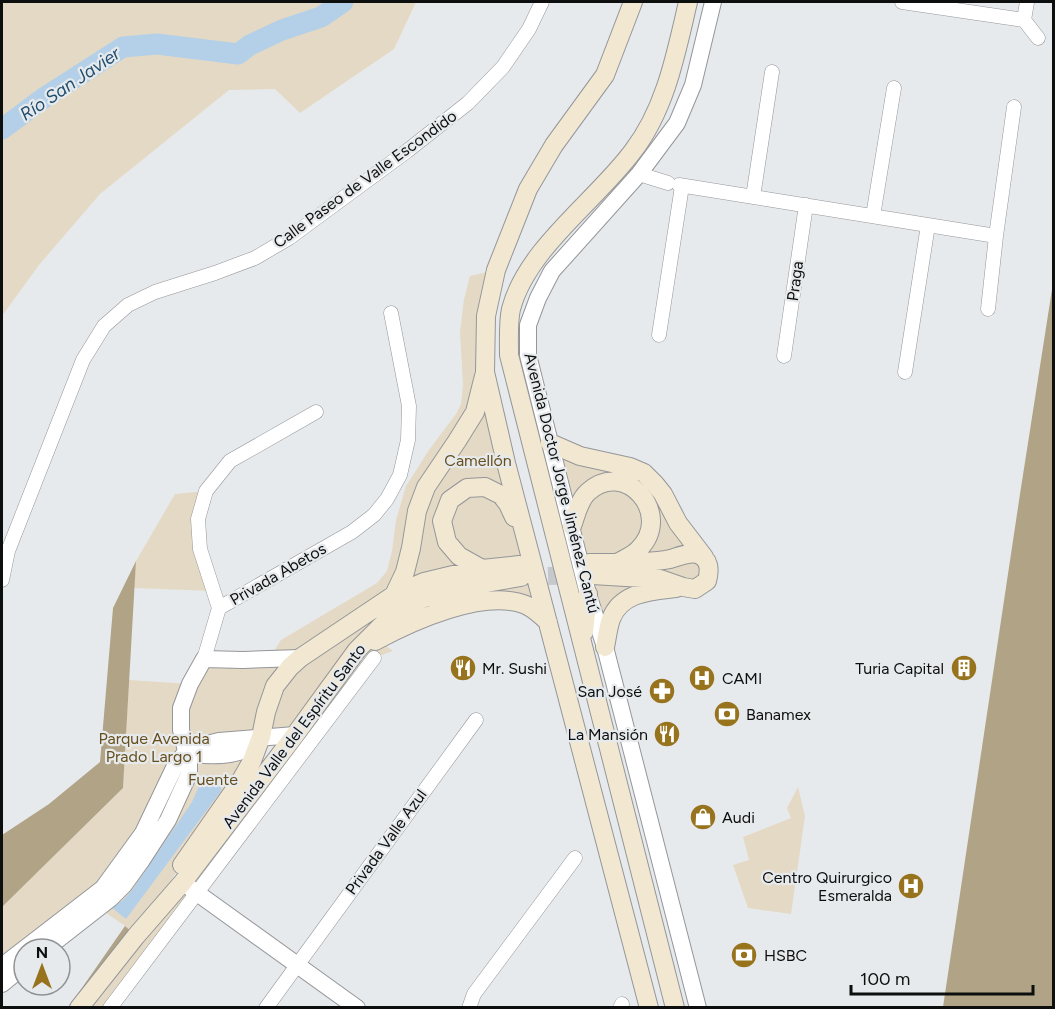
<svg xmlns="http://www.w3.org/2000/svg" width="1055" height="1009" viewBox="0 0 1055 1009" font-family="Figtree,sans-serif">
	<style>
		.green { fill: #e4d9c4; fill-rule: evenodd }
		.forest { fill: #b1a385 }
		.water { fill: #b4d0e8 }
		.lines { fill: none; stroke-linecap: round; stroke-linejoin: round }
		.river { stroke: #b4d0e8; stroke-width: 21 }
		.secondary-tunnel { stroke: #c6c9cc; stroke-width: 18; stroke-dasharray: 18 9; stroke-linecap: butt }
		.minor-casing { stroke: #949699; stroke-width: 15 }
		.tertiary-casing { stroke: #949699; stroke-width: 18 }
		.secondary-casing { stroke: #949699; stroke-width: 20 }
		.minor { stroke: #fff; stroke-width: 14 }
		.tertiary { stroke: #fff; stroke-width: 16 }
		.secondary { stroke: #f2e8d2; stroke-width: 18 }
		.labels { text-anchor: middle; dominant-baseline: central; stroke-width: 4.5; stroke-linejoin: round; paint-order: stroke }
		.street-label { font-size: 16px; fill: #0d0e0e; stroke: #e7eaed }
		.park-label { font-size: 16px; fill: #664f1c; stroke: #e7eaed }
		.poi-label { font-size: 16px; fill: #0d0e0e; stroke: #e7eaed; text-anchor: start }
		.water-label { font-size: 18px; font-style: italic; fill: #214f70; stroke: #e7eaed }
	</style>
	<rect width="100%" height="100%" fill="#e7eaed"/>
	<path class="green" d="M2 2H416L394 49 300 113 275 89 229 90 100 194 39 265 2 316Z
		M496 270 485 372 548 622 496 601 378 640 393 651 374 658 110 1007H79L136 936 125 926 99 908 124 885 190 764 116 872 2 966V907L123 788 129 680 190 684 200 668 290 667 269 659 281 640 377 583 387 571 392 551 396 520 406 486 429 450 456 414 461 404 463 385 460 332 464 299 470 276ZM295 736 155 903 240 782 261 738Z
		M550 443 644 473 709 575 623 602 605 647Z
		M206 491 198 520 213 591 134 588 136 561 175 494Z
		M798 787 805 816 791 914 748 908 733 865 749 860 743 837 791 818 787 808Z"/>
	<path class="forest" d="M1053 283V1007H943L1020 494Z
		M136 561 123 788 2 907V835L49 804 100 762 113 608Z
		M125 926 136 936 79 1007 68 1008Z"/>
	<path class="water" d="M204 775 212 776 221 783V791L126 919 111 907 122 901 133 889 192 802Z"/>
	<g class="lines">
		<path class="river" d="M2 129 45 97 123 47 157 44 238 54 250 45 282 30 321 17 343 2"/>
		<path class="secondary-tunnel" d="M521 577 579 575"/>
		<defs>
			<path id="minor" d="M902 2 1024 20 1038 38
				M1024 20 1027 2
				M639 174 668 183
				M679 185 996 236
				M753 197 772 72
				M873 216 894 88
				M988 309 996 236 1014 107
				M659 335 682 186
				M784 356 806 205
				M905 372 928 225
				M2 580 8 551 83 360 104 326 128 305 155 292 215 273 255 258 289 238 407 151 468 103 503 67 529 29 542 2
				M219 608 352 532 374 515 387 499 400 475 408 440 409 406 391 313
				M219 608 200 549 198 519 206 491 230 461 316 412
				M204 659 219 608
				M110 1008 374 658
				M266 1008 476 720
				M469 1008 474 994 575 858
				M620 1008 622 1004"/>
			<path id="tertiary" d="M192 754C209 756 234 757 249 747 253 745 257 741 260 738
				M186 885 357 1008
				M46 949 110 899 124 885 142 860 168 820 189 774V764L181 730V708L190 684 204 659 243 660 300 658
				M2 966 103 888 143 833 175 766 185 753 203 745 219 741 295 735
				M2 984 24 966
				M698 1008 605 647 588 594 528 355V325L538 298 552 271 639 174 677 123 693 85 713 2"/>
			<path id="secondary" d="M633 2 605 75 554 145 528 189 496 270 486 316 485 372 506 463 649 1008
				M550 443 580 456 630 467 644 473 655 484 663 494 678 523 704 557
				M572 526C576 515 579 500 588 492 625 458 674 514 639 549 634 555 626 558 619 562
				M589 563C613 563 646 564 670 559 678 557 688 552 697 554 710 558 710 570 707 581L695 589 683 587 660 579 592 575
				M482 569 459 556 447 542 442 521 450 500 467 488 485 487 501 495 508 504 514 517
				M394 595 405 572 411 548 417 511 426 487 457 441 475 412 484 376
				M584 632 588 594
				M375 641C412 621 484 588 526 605 534 609 541 615 548 622
				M605 647C607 638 608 627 611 619 621 592 651 591 676 588
				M182 865 240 782 252 761 261 737 266 712 275 686 290 667 300 658 394 595 424 582 453 575 482 569 519 565
				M79 1008 136 936 183 882 295 735 357 650 392 615 422 599 462 587 521 577
				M675 1008 509 355C509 341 508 322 511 309 527 248 596 201 633 151 666 108 676 53 688 2"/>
		</defs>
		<use href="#minor" class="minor-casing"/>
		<use href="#tertiary" class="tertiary-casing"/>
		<use href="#secondary" class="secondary-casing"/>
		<use href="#minor" class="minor"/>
		<use href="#tertiary" class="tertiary"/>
		<use href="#secondary" class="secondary"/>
	</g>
	<defs>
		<symbol id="restaurant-disc" viewBox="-11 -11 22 22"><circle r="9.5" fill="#96731c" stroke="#e7eaed"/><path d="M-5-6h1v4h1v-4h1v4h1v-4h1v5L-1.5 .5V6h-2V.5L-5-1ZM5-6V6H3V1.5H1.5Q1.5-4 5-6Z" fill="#fff"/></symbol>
		<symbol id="building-disc" viewBox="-11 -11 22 22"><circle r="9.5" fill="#96731c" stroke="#e7eaed"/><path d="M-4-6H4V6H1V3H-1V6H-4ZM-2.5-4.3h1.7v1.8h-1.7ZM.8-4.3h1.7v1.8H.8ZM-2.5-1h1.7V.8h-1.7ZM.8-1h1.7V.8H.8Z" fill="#fff"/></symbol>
		<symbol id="hospital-disc" viewBox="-11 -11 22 22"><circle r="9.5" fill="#96731c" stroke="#e7eaed"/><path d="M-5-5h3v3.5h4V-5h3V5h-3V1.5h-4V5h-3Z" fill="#fff"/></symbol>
		<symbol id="pharmacy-disc" viewBox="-11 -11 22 22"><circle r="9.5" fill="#96731c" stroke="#e7eaed"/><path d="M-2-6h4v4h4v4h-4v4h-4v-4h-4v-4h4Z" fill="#fff"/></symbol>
		<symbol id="bank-disc" viewBox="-11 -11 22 22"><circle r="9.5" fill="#96731c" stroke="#e7eaed"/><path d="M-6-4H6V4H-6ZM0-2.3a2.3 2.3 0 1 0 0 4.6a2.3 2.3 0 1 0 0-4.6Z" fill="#fff"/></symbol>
		<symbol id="shop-disc" viewBox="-11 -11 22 22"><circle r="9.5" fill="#96731c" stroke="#e7eaed"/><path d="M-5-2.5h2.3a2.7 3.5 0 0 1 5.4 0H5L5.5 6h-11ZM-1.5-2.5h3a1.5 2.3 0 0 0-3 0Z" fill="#fff"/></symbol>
	</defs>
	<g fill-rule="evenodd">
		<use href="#restaurant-disc" x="448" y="653" width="30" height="30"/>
		<use href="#building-disc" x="949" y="653" width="30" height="30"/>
		<use href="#hospital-disc" x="687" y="663" width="30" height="30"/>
		<use href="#pharmacy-disc" x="647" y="676" width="30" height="30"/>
		<use href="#bank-disc" x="712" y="699" width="30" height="30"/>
		<use href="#restaurant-disc" x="652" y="719" width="30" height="30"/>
		<use href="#shop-disc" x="688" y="802" width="30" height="30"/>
		<use href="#hospital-disc" x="896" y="871" width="30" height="30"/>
		<use href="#bank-disc" x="729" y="940" width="30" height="30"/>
	</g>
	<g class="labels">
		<g class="street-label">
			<text transform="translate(365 179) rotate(-36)">Calle Paseo de Valle Escondido</text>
			<text transform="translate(795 281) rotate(-82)">Praga</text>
			<text transform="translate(562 483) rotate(76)">Avenida Doctor Jorge Jiménez Cantú</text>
			<text transform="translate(278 574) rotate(-30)">Privada Abetos</text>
			<text transform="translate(294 736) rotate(-53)">Avenida Valle del Espíritu Santo</text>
			<text transform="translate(386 842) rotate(-54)">Privada Valle Azul</text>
		</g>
		<g class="park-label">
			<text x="478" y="460">Camellón</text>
			<text x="154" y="738">Parque Avenida<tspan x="154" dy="18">Prado Largo 1</tspan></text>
			<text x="213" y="779">Fuente</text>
		</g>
		<g class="poi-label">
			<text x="482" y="668">Mr. Sushi</text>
			<text x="944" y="668" text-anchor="end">Turia Capital</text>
			<text x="722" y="678">CAMI</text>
			<text x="642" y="691" text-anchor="end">San José</text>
			<text x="746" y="714">Banamex</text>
			<text x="648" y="734" text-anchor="end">La Mansión</text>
			<text x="722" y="817">Audi</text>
			<text x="892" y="877" text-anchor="end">Centro Quirurgico<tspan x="892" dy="18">Esmeralda</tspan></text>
			<text x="764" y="955">HSBC</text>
		</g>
		<g class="water-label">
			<text transform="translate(70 84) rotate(-34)">Río San Javier</text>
		</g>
	</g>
	<rect width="1055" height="1009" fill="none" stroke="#0d0e0e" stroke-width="6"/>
	<g transform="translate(42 967)"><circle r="28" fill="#e7eaed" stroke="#909294" stroke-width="1.5"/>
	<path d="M0-4.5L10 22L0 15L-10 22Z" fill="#96731c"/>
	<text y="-9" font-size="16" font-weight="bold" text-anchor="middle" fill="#0d0e0e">N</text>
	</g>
	<path d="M851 985v9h182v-9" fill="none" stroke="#0d0e0e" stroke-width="3"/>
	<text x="860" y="985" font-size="18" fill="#0d0e0e" stroke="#e7eaed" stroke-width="4.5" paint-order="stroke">100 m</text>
</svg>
